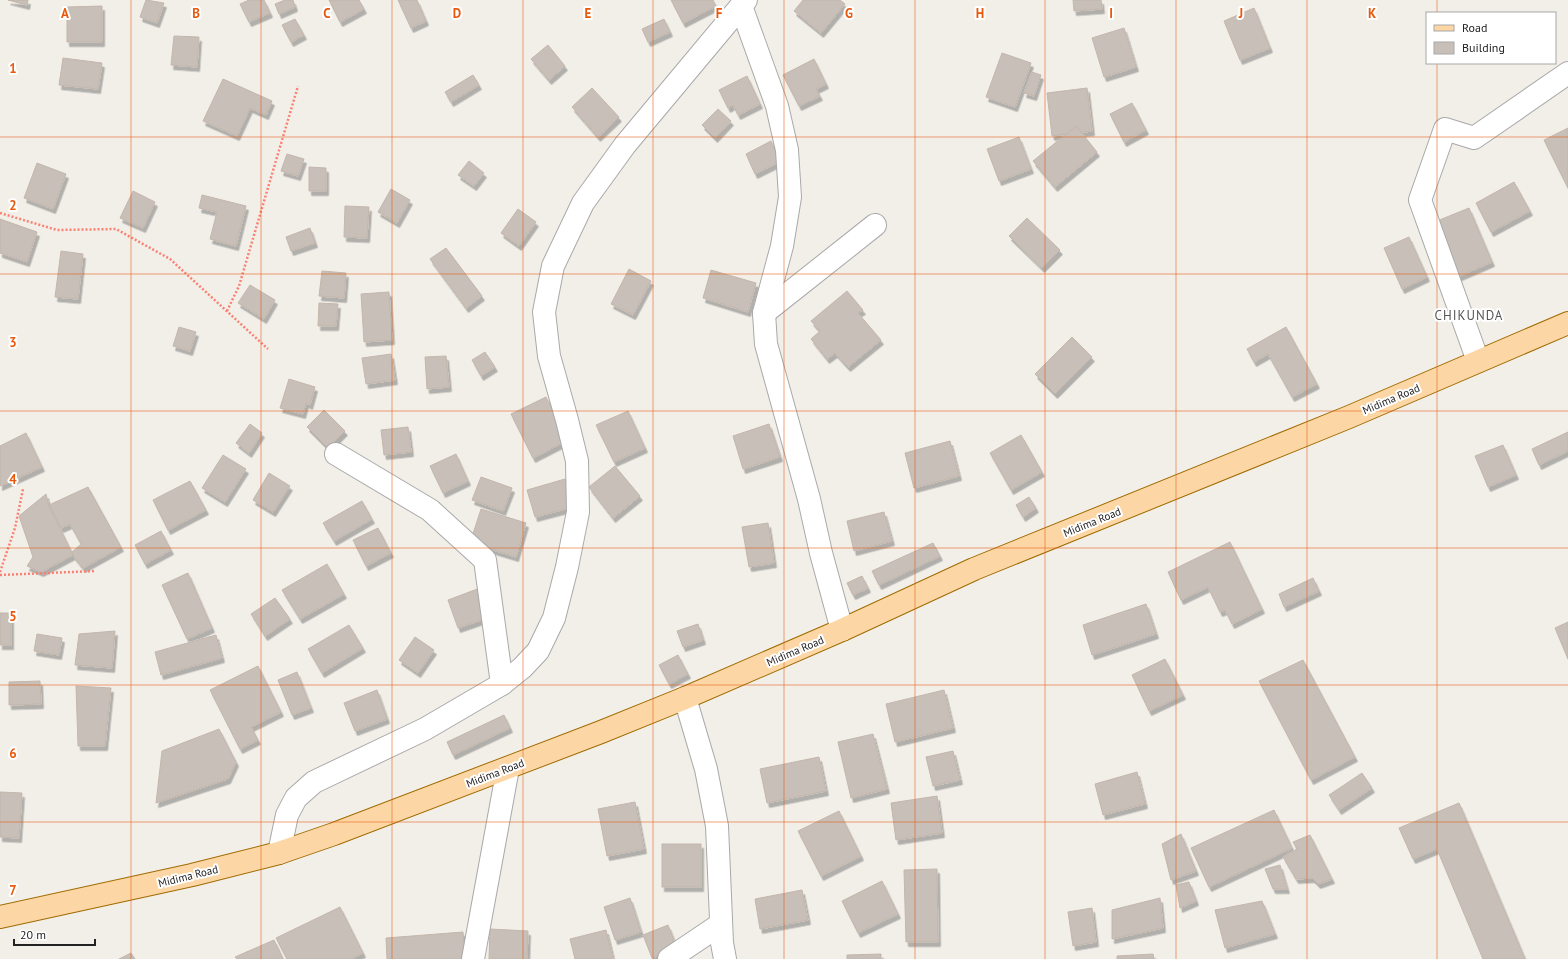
<svg xmlns="http://www.w3.org/2000/svg" width="1568" height="959" font-family="'PT Sans',sans-serif">
	<style>
		.building { fill: #c7bfb8; stroke: #c4b6ab; filter: url(#shadow) }
		.lines { fill: none; stroke-linecap: round; stroke-linejoin: round }
		.minor-casing { stroke: #a9a9a9; stroke-width: 24 }
		.major-casing { stroke: #a06b00; stroke-width: 24 }
		.path { stroke: #fa8072; stroke-width: 2.5; stroke-dasharray: 2 2; stroke-linecap: butt }
		.minor { stroke: #fff; stroke-width: 22 }
		.major { stroke: #fcd6a4; stroke-width: 22 }
		.grid { fill: none; stroke: #e8590c; stroke-width: 1; stroke-opacity: 0.55 }
		.labels { text-anchor: middle; stroke-width: 4; stroke-linejoin: round; paint-order: stroke }
		.street-label { font-size: 11px; fill: #222; stroke: #fff }
		.quarter-label { font-size: 13px; letter-spacing: 1px; fill: #555; stroke: #fff }
		.grid-label { font-size: 13px; text-anchor: middle; font-weight: bold; fill: #e8590c; stroke: #fff; stroke-width: 4; stroke-linejoin: round; paint-order: stroke }
	</style>
	<defs>
		<filter id="shadow"><feDropShadow dx="2.5" dy="4.5" stdDeviation="0" flood-color="#0004"/></filter>
	</defs>
	<rect width="100%" height="100%" fill="#f2efe9"/>
	<g class="building">
		<polygon points="8,0 28,0 27,5"/>
		<polygon points="146,0 164,3 157,23 140,17"/>
		<polygon points="249,0 264,0 270,13 249,22 240,4"/>
		<polygon points="285,0 293,0 295,7 279,14 275,4"/>
		<polygon points="329,0 359,0 364,9 340,22"/>
		<polygon points="398,0 417,0 426,21 411,28"/>
		<polygon points="671,0 713,0 716,6 683,23"/>
		<polygon points="803,0 840,0 845,4 821,33 794,11"/>
		<polygon points="1073,0 1101,0 1102,9 1074,11"/>
		<polygon points="102,6 102,42 67,42 67,7"/>
		<polygon points="1254,8 1270,48 1240,60 1224,21"/>
		<polygon points="295,19 304,35 291,42 282,25"/>
		<polygon points="664,19 670,32 648,42 642,29"/>
		<polygon points="1124,28 1136,67 1104,77 1092,38"/>
		<polygon points="174,36 199,37 197,67 171,65"/>
		<polygon points="548,45 565,66 549,80 531,59"/>
		<polygon points="1002,53 1031,63 1015,107 986,97"/>
		<polygon points="63,58 102,63 98,89 59,85"/>
		<polygon points="814,59 826,84 816,89 820,96 799,106 783,75"/>
		<polygon points="1032,72 1041,75 1034,96 1024,93"/>
		<polygon points="473,75 479,85 451,102 445,92"/>
		<polygon points="747,76 760,104 738,115 733,105 728,108 719,90"/>
		<polygon points="223,79 272,101 266,115 250,108 237,136 203,121"/>
		<polygon points="592,88 619,117 598,137 572,107"/>
		<polygon points="1087,88 1092,131 1052,136 1047,93"/>
		<polygon points="1132,103 1146,130 1124,142 1110,114"/>
		<polygon points="718,109 731,121 715,138 702,125"/>
		<polygon points="1076,126 1097,152 1055,187 1033,161"/>
		<polygon points="1568,128 1568,188 1544,140"/>
		<polygon points="1019,137 1031,169 999,181 987,149"/>
		<polygon points="771,141 781,161 755,174 746,154"/>
		<polygon points="287,154 304,159 298,176 281,171"/>
		<polygon points="469,161 484,173 474,186 458,175"/>
		<polygon points="37,163 66,174 53,209 24,198"/>
		<polygon points="309,167 326,168 326,191 309,191"/>
		<polygon points="1514,182 1530,211 1491,232 1476,203"/>
		<polygon points="391,189 410,200 397,223 378,212"/>
		<polygon points="133,191 155,202 143,228 120,218"/>
		<polygon points="202,195 246,206 236,246 210,239 217,212 199,208"/>
		<polygon points="345,206 369,207 367,238 344,237"/>
		<polygon points="1469,208 1492,262 1455,278 1432,223"/>
		<polygon points="518,209 536,222 519,246 501,233"/>
		<polygon points="1027,218 1060,250 1042,268 1009,236"/>
		<polygon points="0,219 37,232 27,262 0,253"/>
		<polygon points="310,228 315,243 291,251 286,237"/>
		<polygon points="1409,237 1427,277 1402,289 1384,248"/>
		<polygon points="446,248 482,296 466,308 430,259"/>
		<polygon points="61,251 83,254 78,299 55,297"/>
		<polygon points="629,269 651,281 633,315 611,304"/>
		<polygon points="711,270 756,283 748,312 703,298"/>
		<polygon points="322,271 346,273 344,298 319,296"/>
		<polygon points="250,285 275,300 264,319 238,303"/>
		<polygon points="847,291 863,310 858,313 881,340 848,367 835,353 827,359 811,339 820,331 811,321"/>
		<polygon points="389,292 392,340 364,342 361,294"/>
		<polygon points="319,303 338,304 336,326 318,326"/>
		<polygon points="179,327 196,332 190,351 173,346"/>
		<polygon points="1286,327 1317,384 1292,397 1268,354 1254,362 1247,349"/>
		<polygon points="1072,337 1092,357 1055,394 1035,374"/>
		<polygon points="485,352 495,367 481,376 472,360"/>
		<polygon points="391,354 395,380 366,384 362,358"/>
		<polygon points="446,356 449,387 427,389 425,357"/>
		<polygon points="289,379 315,387 310,405 306,403 303,414 280,408"/>
		<polygon points="546,397 568,440 533,458 511,414"/>
		<polygon points="324,410 345,431 328,448 307,427"/>
		<polygon points="628,411 645,448 614,462 596,425"/>
		<polygon points="250,424 262,433 249,453 236,443"/>
		<polygon points="769,424 780,457 743,469 733,436"/>
		<polygon points="408,427 411,452 384,455 381,430"/>
		<polygon points="1568,432 1568,451 1539,465 1532,449"/>
		<polygon points="26,433 42,467 0,486 0,446"/>
		<polygon points="1021,435 1042,472 1011,490 990,453"/>
		<polygon points="950,441 959,476 914,488 905,453"/>
		<polygon points="1503,445 1516,475 1488,487 1475,456"/>
		<polygon points="456,454 468,481 443,493 430,466"/>
		<polygon points="223,455 246,469 225,502 202,488"/>
		<polygon points="615,466 640,496 613,518 589,487"/>
		<polygon points="269,473 290,486 273,512 253,500"/>
		<polygon points="481,477 512,488 503,511 472,500"/>
		<polygon points="565,479 573,507 535,517 527,490"/>
		<polygon points="190,481 206,510 168,530 153,500"/>
		<polygon points="88,487 121,547 83,568 71,553 81,544 70,524 61,528 49,505"/>
		<polygon points="46,494 49,506 73,555 41,572 27,566 33,557 19,516"/>
		<polygon points="1029,497 1036,508 1023,517 1016,505"/>
		<polygon points="362,501 372,519 334,541 323,523"/>
		<polygon points="481,509 526,523 516,557 470,543"/>
		<polygon points="884,512 892,541 854,551 847,521"/>
		<polygon points="768,523 774,563 749,567 742,527"/>
		<polygon points="378,528 391,553 366,566 353,540"/>
		<polygon points="161,531 171,550 145,564 135,545"/>
		<polygon points="1230,542 1262,609 1232,624 1225,610 1220,612 1208,587 1181,600 1168,572"/>
		<polygon points="933,543 940,556 879,585 872,571"/>
		<polygon points="327,564 344,594 300,619 282,590"/>
		<polygon points="188,573 212,628 187,639 162,585"/>
		<polygon points="862,576 868,588 853,595 847,583"/>
		<polygon points="1313,578 1319,591 1284,607 1279,594"/>
		<polygon points="480,588 490,617 458,628 448,600"/>
		<polygon points="275,598 290,619 265,636 251,614"/>
		<polygon points="1146,604 1156,634 1092,655 1083,625"/>
		<rect x="0" y="613" width="11" height="32"/>
		<polygon points="1568,622 1568,659 1555,628"/>
		<polygon points="698,624 703,640 683,647 677,631"/>
		<polygon points="349,625 363,648 322,673 308,649"/>
		<polygon points="115,631 112,668 75,665 79,634"/>
		<polygon points="37,634 62,638 59,655 34,651"/>
		<polygon points="216,635 222,658 161,675 155,652"/>
		<polygon points="415,637 434,650 418,673 399,660"/>
		<polygon points="678,655 688,674 669,684 659,665"/>
		<polygon points="1165,659 1183,695 1149,711 1132,675"/>
		<polygon points="1303,660 1355,757 1311,780 1259,681"/>
		<polygon points="258,666 281,712 251,727 258,740 240,749 210,690"/>
		<polygon points="297,672 311,708 292,715 278,680"/>
		<polygon points="40,681 41,704 9,705 9,682"/>
		<polygon points="76,686 111,688 105,746 78,746"/>
		<polygon points="377,690 387,719 355,731 344,703"/>
		<polygon points="944,690 953,728 895,742 886,704"/>
		<polygon points="504,715 510,728 453,755 447,742"/>
		<polygon points="219,729 236,762 228,779 156,803 162,751"/>
		<polygon points="873,734 887,789 851,798 838,742"/>
		<polygon points="953,751 960,780 933,786 926,757"/>
		<polygon points="819,757 826,791 767,803 760,769"/>
		<polygon points="1137,772 1145,804 1103,815 1095,784"/>
		<polygon points="1362,773 1372,788 1339,810 1329,795"/>
		<polygon points="0,792 22,793 19,838 0,837"/>
		<polygon points="937,796 942,833 896,840 891,803"/>
		<polygon points="635,802 644,849 607,856 598,809"/>
		<polygon points="1459,803 1525,959 1483,959 1437,849 1413,859 1399,828"/>
		<polygon points="1274,810 1292,848 1209,887 1191,848"/>
		<polygon points="839,811 861,856 821,876 798,831"/>
		<polygon points="1181,834 1196,871 1171,880 1162,844"/>
		<polygon points="1310,835 1332,879 1318,884 1312,878 1296,879 1283,857 1297,849 1293,842"/>
		<rect x="662" y="844" width="39" height="43"/>
		<polygon points="1280,865 1287,889 1273,889 1265,869"/>
		<polygon points="937,869 938,942 906,942 904,870"/>
		<polygon points="882,881 898,914 858,933 842,901"/>
		<polygon points="1189,882 1196,901 1180,908 1176,885"/>
		<polygon points="802,890 808,920 760,929 755,899"/>
		<polygon points="630,898 641,932 615,940 604,907"/>
		<polygon points="1160,898 1163,928 1112,939 1112,910"/>
		<polygon points="1262,901 1275,934 1225,948 1215,910"/>
		<polygon points="340,907 363,953 351,959 287,959 276,938"/>
		<polygon points="1092,908 1096,942 1073,946 1068,912"/>
		<polygon points="668,925 677,948 652,958 643,935"/>
		<polygon points="490,929 528,931 527,959 489,959"/>
		<polygon points="606,930 613,959 575,959 570,939"/>
		<polygon points="463,932 465,959 387,959 386,938"/>
		<polygon points="274,940 283,959 237,959 235,957"/>
		<polygon points="131,953 135,959 119,959"/>
		<polygon points="881,954 881,959 847,959 847,955"/>
		<polygon points="1153,954 1154,959 1117,959 1117,956"/>
	</g>
	<g class="lines">
		<g class="minor-casing">
			<g id="minor">
				<polyline points="741,6 777,106 787,150 790,197 782,246 764,313 766,344 809,499 821,553 842,630"/>
				<polyline points="764,313 875,225"/>
				<polyline points="1478,361 1420,200 1445,129 1474,138 1568,73"/>
				<polyline points="336,454 430,510 485,560 502,684"/>
				<polyline points="685,698 706,769 717,826 722,943 725,959"/>
				<polyline points="279,853 287,815 296,798 314,782 425,729 502,684 522,668 538,651 554,618 567,567 578,512 577,461 567,420 549,356 544,312 553,266 583,203 625,145 746,0"/>
				<polyline points="473,959 508,768"/>
				<polyline points="669,959 721,924"/>
			</g>
		</g>
		<g class="major-casing">
			<polyline id="major" points="0,917 192,875 279,853 334,834 601,732 685,698 842,630 974,569 1349,417 1568,323"/>
		</g>
		<g class="path">
			<polyline points="0,213 57,230 116,229 170,259 268,349"/>
			<polyline points="227,311 239,286 298,86"/>
			<polyline points="0,572 15,528 23,489"/>
			<polyline points="0,575 95,571"/>
		</g>
		<use href="#minor" class="minor"/>
		<use href="#major" class="major"/>
	</g>
	<path class="grid" d="M 131,0 L 131,959M 261,0 L 261,959M 392,0 L 392,959M 523,0 L 523,959M 653,0 L 653,959M 784,0 L 784,959M 915,0 L 915,959M 1045,0 L 1045,959M 1176,0 L 1176,959M 1307,0 L 1307,959M 1437,0 L 1437,13M 1437,63 L 1437,959M 0,137 L 1568,137M 0,274 L 1568,274M 0,411 L 1568,411M 0,548 L 1568,548M 0,685 L 1568,685M 0,822 L 1568,822"/>
	<g class="labels">
		<g class="street-label">
			<text transform="translate(1391 399) rotate(-23)" y="4">Midima Road</text>
			<text transform="translate(1092 522) rotate(-22)" y="4">Midima Road</text>
			<text transform="translate(795 651) rotate(-23)" y="4">Midima Road</text>
			<text transform="translate(495 773) rotate(-21)" y="4">Midima Road</text>
			<text transform="translate(188 876) rotate(-14)" y="4">Midima Road</text>
		</g>
		<g class="quarter-label">
			<text x="1469" y="320">CHIKUNDA</text>
		</g>
	</g>
	<g class="grid-label">
		<text x="65" y="18">A</text>
		<text x="196" y="18">B</text>
		<text x="327" y="18">C</text>
		<text x="457" y="18">D</text>
		<text x="588" y="18">E</text>
		<text x="719" y="18">F</text>
		<text x="849" y="18">G</text>
		<text x="980" y="18">H</text>
		<text x="1111" y="18">I</text>
		<text x="1241" y="18">J</text>
		<text x="1372" y="18">K</text>
		<text x="13" y="73">1</text>
		<text x="13" y="210">2</text>
		<text x="13" y="347">3</text>
		<text x="13" y="484">4</text>
		<text x="13" y="621">5</text>
		<text x="13" y="758">6</text>
		<text x="13" y="895">7</text>
	</g>
	<rect x="1426" y="12" width="130" height="52" fill="#ffffff" stroke="#a7a7a7"/>
	<rect x="1434" y="25" width="20" height="6" fill="#fcd6a4" stroke="#a7a7a7"/>
	<text x="1462" y="32" font-size="12" fill="#222222">Road</text>
	<rect x="1434" y="42" width="20" height="12" fill="#c7bfb8" stroke="#a7a7a7"/>
	<text x="1462" y="52" font-size="12" fill="#222222">Building</text>
	<path d="M14 939v6h81v-6" fill="none" stroke="#222222" stroke-width="2"/>
	<text x="20" y="939" font-size="12" fill="#222222" stroke="#ffffff" stroke-width="3" paint-order="stroke">20 m</text>
</svg>
